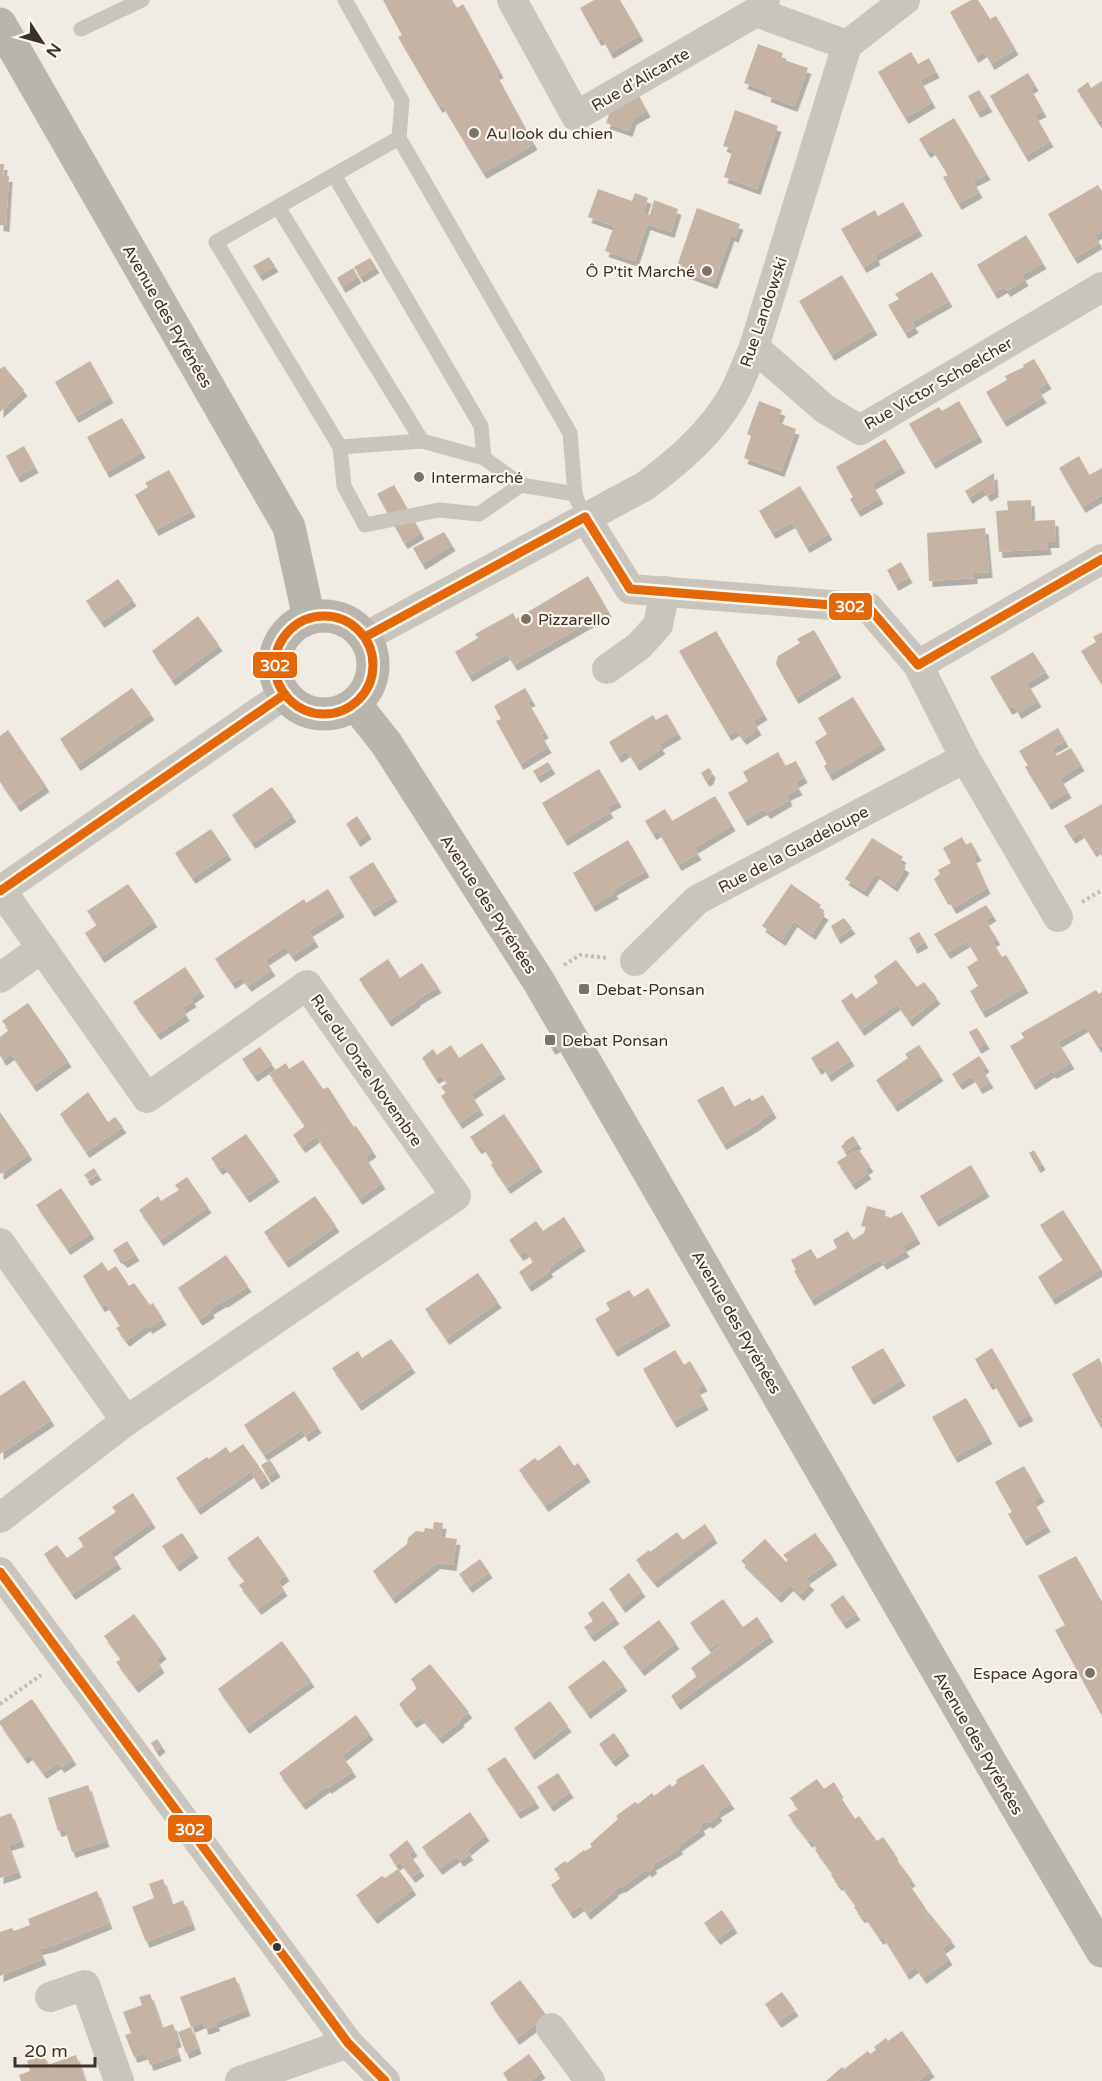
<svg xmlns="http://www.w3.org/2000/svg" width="1102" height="2081" font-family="'Varela Round',sans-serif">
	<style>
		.building { fill: #c6b3a3; filter: url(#shadow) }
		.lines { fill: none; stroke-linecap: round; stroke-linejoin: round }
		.path { stroke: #c3bdb4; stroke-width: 4; stroke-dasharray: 3 3; stroke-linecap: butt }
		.service { stroke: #cac5bc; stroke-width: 15 }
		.minor { stroke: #cac5bc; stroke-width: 30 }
		.secondary { stroke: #bab5ac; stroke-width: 33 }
		.bus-1-casing { stroke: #fcf7ec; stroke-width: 14 }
		.bus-1 { stroke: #e46809; stroke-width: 9 }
		.poi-dot { fill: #7b736a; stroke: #fcf7ec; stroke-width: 2 }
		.bus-dot { fill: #3c3229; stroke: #fcf7ec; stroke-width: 2 }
		.labels { text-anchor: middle; stroke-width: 4.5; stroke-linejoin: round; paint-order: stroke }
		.street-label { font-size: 16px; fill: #3c3229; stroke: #fcf7ec }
		.poi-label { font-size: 16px; fill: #3c3229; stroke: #fcf7ec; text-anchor: start }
		.line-badge { stroke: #fcf7ec; stroke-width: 2 }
		.badge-label { font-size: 16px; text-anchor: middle; font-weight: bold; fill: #fff }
	</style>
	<defs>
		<filter id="shadow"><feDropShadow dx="3.5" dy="6" stdDeviation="0" flood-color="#0004"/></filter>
	</defs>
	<rect width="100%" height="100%" fill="#f0ece3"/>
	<g class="building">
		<polygon points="383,0 452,0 457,8 463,4 500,72 496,74 534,144 483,173 442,105 439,107 398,37 402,35"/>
		<polygon points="594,0 620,0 640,35 610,53 602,38 598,40 580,8"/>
		<polygon points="971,0 978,0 990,19 996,16 1015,49 991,64 984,51 975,57 950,12"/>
		<polygon points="758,44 783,53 781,59 808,68 794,106 767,96 768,92 744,83"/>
		<polygon points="911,52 918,64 929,58 936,72 920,80 932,102 905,118 878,72"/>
		<polygon points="1028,73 1035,85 1030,88 1043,111 1035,115 1050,141 1025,156 990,96"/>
		<polygon points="1102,81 1102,119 1098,122 1077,90 1088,82 1091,88"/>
		<polygon points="635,89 647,111 633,119 629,131 606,123 614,101"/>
		<polygon points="979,90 989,106 977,112 968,96"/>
		<polygon points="735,110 778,126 757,189 724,177 733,149 723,146"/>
		<polygon points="954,118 987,174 973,181 979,192 958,204 943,177 948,175 932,149 927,152 919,139"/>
		<polygon points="0,164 4,164 3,176 9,176 6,226 0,225"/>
		<polygon points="1098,185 1102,192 1102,231 1095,235 1099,243 1074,258 1048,214"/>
		<polygon points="598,189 632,201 635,193 648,198 643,213 650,215 654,200 678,209 671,232 647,224 635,261 605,251 614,226 588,217"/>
		<polygon points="903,202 919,230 875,255 877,259 863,267 841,229 875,210 878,216"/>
		<polygon points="697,208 740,224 735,237 731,235 714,283 676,269"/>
		<polygon points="1026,235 1043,263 1022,275 1025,280 1007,291 1004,287 994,293 977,265"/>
		<polygon points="269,257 275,266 259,275 253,266"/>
		<polygon points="370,258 376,267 360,277 354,267"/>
		<polygon points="353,268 358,277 342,287 337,278"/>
		<polygon points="932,272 949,301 912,322 915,327 905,333 888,305 899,299 895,294"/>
		<polygon points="842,275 874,329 831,355 799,301"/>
		<polygon points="1034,359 1048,383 1038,389 1043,397 1003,421 986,392 1007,380 1005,376 1024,367 1023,365"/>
		<polygon points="90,361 110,397 75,417 55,382"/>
		<polygon points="4,366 24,390 0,412 0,369"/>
		<polygon points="759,401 782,410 777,422 796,429 781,471 744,458 751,436 747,434"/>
		<polygon points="959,401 979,436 932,463 909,424 939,407 942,411"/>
		<polygon points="122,418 142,452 106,472 87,437"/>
		<polygon points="885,439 902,467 872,484 880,498 857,511 850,499 853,497 836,467"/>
		<polygon points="24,446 35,467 17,477 6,456"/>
		<polygon points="1079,456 1089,475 1102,468 1102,495 1082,507 1059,468"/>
		<polygon points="169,470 192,511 155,530 135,495 148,487 145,483"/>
		<polygon points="994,473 995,491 987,496 983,489 969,498 965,491"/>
		<polygon points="394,485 421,533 404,543 377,494"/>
		<polygon points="800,486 829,534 806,547 792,522 772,533 759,511"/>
		<polygon points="1031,500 1032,521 1055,520 1056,542 1047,542 1048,549 999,552 996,511 1008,510 1007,501"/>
		<polygon points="985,528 989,572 974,573 974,578 929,581 927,533"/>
		<polygon points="444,532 452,545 422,564 413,548"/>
		<polygon points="901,562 909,577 895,585 887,570"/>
		<polygon points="588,576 608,611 514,665 507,654 469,676 455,652 478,638 475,634 513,613 516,619"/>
		<polygon points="118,579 133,600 101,622 86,601"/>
		<polygon points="198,616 219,645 172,680 152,651"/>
		<polygon points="814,630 838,672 795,698 776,664 778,656 800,643 797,639"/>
		<polygon points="716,631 764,714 753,721 758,729 743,739 736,730 728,735 679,651"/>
		<polygon points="1102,632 1102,685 1081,651 1096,642 1093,637"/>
		<polygon points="1033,652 1046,672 1027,683 1038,701 1018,713 1014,706 1009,709 990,677"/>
		<polygon points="132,688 151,714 77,765 60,739"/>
		<polygon points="525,688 532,700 528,702 545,732 541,735 548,747 520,764 496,721 501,719 494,706"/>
		<polygon points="853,697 882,744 829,775 824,766 827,764 815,742 827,734 818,718"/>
		<polygon points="667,714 678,733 659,744 662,748 636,765 627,751 618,757 609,742 653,715 656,720"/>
		<polygon points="1058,728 1065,741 1052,748 1056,756 1071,748 1081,765 1060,778 1068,792 1048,804 1025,767 1028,765 1019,751"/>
		<polygon points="8,730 46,786 17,806 0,782 0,736"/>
		<polygon points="778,752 785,766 796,761 804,777 795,782 799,789 787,795 789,800 767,813 764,809 744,820 728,793 748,781 743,772"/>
		<polygon points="548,762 552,768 537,777 533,771"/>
		<polygon points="709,768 712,772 710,778 706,781 701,773"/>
		<polygon points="599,769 618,801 607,807 610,812 564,840 542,803"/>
		<polygon points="272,787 293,816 252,843 232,815"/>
		<polygon points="715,796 732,825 694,848 698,854 678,865 658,831 653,834 645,821 665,809 672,821"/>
		<polygon points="1102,804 1102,857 1097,848 1093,851 1081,832 1072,838 1064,826"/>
		<polygon points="357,816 368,833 357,841 346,824"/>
		<polygon points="211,829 228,854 192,878 175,853"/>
		<polygon points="962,837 966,845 971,842 978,855 973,857 987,888 953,908 947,898 945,899 934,879 940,874 938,870 951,863 943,848"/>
		<polygon points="872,838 903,857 899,862 906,867 894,886 876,873 864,891 845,879"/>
		<polygon points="628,840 646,871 613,890 615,893 592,906 573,873"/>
		<polygon points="373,862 394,896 371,911 349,877"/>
		<polygon points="128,884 154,921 101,957 85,933 97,925 87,911"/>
		<polygon points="791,884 821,905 818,909 825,914 812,934 794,921 782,940 762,926"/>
		<polygon points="328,889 341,911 309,931 315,941 292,956 285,947 265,960 272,970 248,986 241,977 232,983 215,959 304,899 306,903"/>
		<polygon points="986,905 993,915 985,920 997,939 992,941 1002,957 1006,955 1025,987 982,1012 970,991 978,986 967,967 978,960 967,941 947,953 934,934"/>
		<polygon points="844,918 852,928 837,938 831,926"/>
		<polygon points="919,932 925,942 914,948 909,938"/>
		<polygon points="388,959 400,978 422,963 438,987 416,1000 417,1001 388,1021 359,979"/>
		<polygon points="896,960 917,987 924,982 937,998 909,1021 897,1004 861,1030 841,1001 852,993 856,999 878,983 874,976"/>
		<polygon points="185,967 201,991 191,998 193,1001 182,1008 186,1015 157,1034 133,1002"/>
		<polygon points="1096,990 1099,994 1102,992 1102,1045 1098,1047 1085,1026 1058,1042 1071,1063 1053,1073 1052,1071 1032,1084 1010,1046 1024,1038 1021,1033"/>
		<polygon points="28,1003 68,1061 33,1086 11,1054 3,1060 0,1056 0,1037 9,1030 2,1021"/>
		<polygon points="977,1028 986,1043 978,1048 969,1032"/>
		<polygon points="549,1034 557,1046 552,1049 545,1037"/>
		<polygon points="838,1041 851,1060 828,1076 822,1066 818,1069 811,1058"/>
		<polygon points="482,1043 502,1073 471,1094 480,1109 459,1123 441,1096 446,1093 441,1087 447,1083 441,1075 435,1078 422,1058 433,1049 437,1055 451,1045 459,1058"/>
		<polygon points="919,1045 940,1075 894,1106 876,1080 908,1058 905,1054"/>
		<polygon points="260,1047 272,1064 254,1076 242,1059"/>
		<polygon points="979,1056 986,1066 982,1069 990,1082 979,1088 972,1076 959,1084 952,1074"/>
		<polygon points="303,1060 323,1089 328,1087 346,1115 302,1147 293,1135 305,1126 269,1074 286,1063 289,1069"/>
		<polygon points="723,1086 734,1107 750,1098 752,1101 763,1095 773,1112 754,1126 723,1144 697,1100"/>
		<polygon points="88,1092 108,1122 115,1117 123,1127 86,1152 60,1114"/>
		<polygon points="0,1112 29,1154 1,1174 0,1172"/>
		<polygon points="504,1114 539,1166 507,1188 491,1165 493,1163 482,1146 478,1148 470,1137"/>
		<polygon points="347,1117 354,1127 356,1126 373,1151 365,1157 382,1183 359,1199 317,1138"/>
		<polygon points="246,1134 276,1176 246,1197 224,1166 219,1169 211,1158"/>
		<polygon points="853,1136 858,1143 845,1152 841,1146 845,1143 844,1142"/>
		<polygon points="859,1150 870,1166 865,1169 868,1173 852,1184 837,1162 854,1151 855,1153"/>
		<polygon points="1034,1150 1042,1164 1037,1167 1029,1153"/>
		<polygon points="971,1165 986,1191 935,1221 920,1196"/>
		<polygon points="94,1168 98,1174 88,1180 84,1175"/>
		<polygon points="187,1177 208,1207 160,1240 139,1210 158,1196 161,1201 179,1190 175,1185"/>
		<polygon points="61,1188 91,1233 67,1249 36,1205"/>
		<polygon points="315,1196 336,1226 285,1262 264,1232"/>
		<polygon points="867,1206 886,1211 885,1216 890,1218 902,1212 917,1238 903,1246 906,1251 883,1264 880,1259 811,1300 794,1271 796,1270 791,1260 811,1249 817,1259 837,1248 833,1240 848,1231 853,1240 864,1233 866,1227 861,1226"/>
		<polygon points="1063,1210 1101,1269 1052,1299 1038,1277 1063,1260 1040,1225"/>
		<polygon points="564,1217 582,1245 548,1268 550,1271 528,1286 519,1272 533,1262 526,1251 520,1255 509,1240 536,1221 543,1231"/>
		<polygon points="127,1241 136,1255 124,1262 119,1257 118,1258 113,1250"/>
		<polygon points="226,1255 248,1286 224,1302 223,1301 210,1309 211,1312 199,1320 178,1288"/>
		<polygon points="102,1262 108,1271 116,1266 129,1286 134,1283 150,1305 153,1303 163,1319 149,1328 147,1325 126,1341 116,1328 120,1326 106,1304 101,1306 83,1276"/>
		<polygon points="478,1273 498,1302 446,1339 425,1309"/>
		<polygon points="648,1288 667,1320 614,1351 595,1319 610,1310 606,1303 629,1290 634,1297"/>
		<polygon points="391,1339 412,1367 358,1405 332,1368 358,1351 362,1358"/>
		<polygon points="883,1348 902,1380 870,1399 851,1367"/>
		<polygon points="992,1348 1030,1415 1016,1422 993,1382 989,1384 975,1359"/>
		<polygon points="675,1350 684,1365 690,1361 704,1385 697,1389 705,1404 673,1422 643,1369"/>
		<polygon points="1099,1358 1102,1365 1102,1422 1099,1424 1072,1374"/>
		<polygon points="24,1380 51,1420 0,1454 0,1396"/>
		<polygon points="294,1391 318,1427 305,1436 302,1430 264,1455 244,1425"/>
		<polygon points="966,1398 989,1438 954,1457 932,1417"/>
		<polygon points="243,1444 259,1466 197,1509 176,1478 207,1457 209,1459 226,1447 230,1453"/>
		<polygon points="560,1445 574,1466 578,1463 587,1476 545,1506 519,1470 535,1458 538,1461"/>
		<polygon points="270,1460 277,1471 268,1477 261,1465"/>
		<polygon points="1024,1466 1041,1496 1033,1501 1047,1526 1023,1540 1008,1514 1012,1512 995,1482"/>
		<polygon points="260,1468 267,1478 258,1484 252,1474"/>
		<polygon points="133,1493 152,1522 110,1552 118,1563 72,1594 44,1554 57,1545 67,1558 84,1546 78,1538 116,1512 112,1507"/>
		<polygon points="434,1522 443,1523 441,1537 457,1539 453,1565 437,1563 392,1598 373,1571 407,1544 408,1538 416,1531 424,1532 425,1528 433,1529"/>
		<polygon points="705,1524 714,1537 654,1582 636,1560 649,1550 650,1552 677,1532 683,1540"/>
		<polygon points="182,1533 195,1552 176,1566 162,1546"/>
		<polygon points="815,1533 834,1559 805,1579 811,1584 800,1595 790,1585 778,1597 741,1561 765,1539 786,1562 788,1560 783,1555"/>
		<polygon points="258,1536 286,1575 278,1581 284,1590 258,1609 239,1585 245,1581 227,1558"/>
		<polygon points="1076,1556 1102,1602 1102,1716 1055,1630 1065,1625 1038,1576"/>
		<polygon points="480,1559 489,1572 469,1587 459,1574"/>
		<polygon points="629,1573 642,1591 622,1607 609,1589"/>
		<polygon points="843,1595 857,1614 843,1623 830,1605"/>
		<polygon points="723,1599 743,1627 757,1617 770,1636 677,1704 671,1696 697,1676 691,1668 721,1645 719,1642 709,1649 690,1623"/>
		<polygon points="603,1601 616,1618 591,1636 584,1627 593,1621 588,1613"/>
		<polygon points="134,1614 163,1653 156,1659 161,1667 135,1687 116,1662 121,1659 104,1636"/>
		<polygon points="659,1620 676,1643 641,1670 623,1647"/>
		<polygon points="282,1641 311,1681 246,1728 218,1689"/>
		<polygon points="604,1660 624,1685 587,1713 568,1687"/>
		<polygon points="430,1664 469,1712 460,1719 461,1721 439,1738 421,1717 413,1722 399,1704 417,1688 411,1679"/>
		<polygon points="32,1699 73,1759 61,1767 58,1763 43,1773 29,1754 24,1758 0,1724 0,1721"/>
		<polygon points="550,1701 568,1726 531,1754 514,1728"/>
		<polygon points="356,1715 370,1734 342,1756 353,1771 328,1788 327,1786 302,1804 279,1773"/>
		<polygon points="614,1733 626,1750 612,1761 599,1744"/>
		<polygon points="157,1739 162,1746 156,1751 151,1743"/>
		<polygon points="505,1757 536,1802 517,1813 487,1769"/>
		<polygon points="703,1764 731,1803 717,1812 719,1815 709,1823 707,1821 700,1825 702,1829 678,1846 680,1848 652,1865 654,1867 648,1872 647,1869 622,1887 621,1886 614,1890 615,1891 587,1914 581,1905 570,1913 551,1885 561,1878 554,1869 565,1861 567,1863 584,1850 585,1851 592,1847 590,1844 618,1819 616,1816 635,1802 638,1804 652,1793 654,1796 670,1784 672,1787 677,1783 676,1780"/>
		<polygon points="558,1773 570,1792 550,1806 537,1787"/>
		<polygon points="817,1779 824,1789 834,1782 840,1792 838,1793 855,1819 859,1816 877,1841 883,1837 895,1854 893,1855 912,1880 908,1883 925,1907 923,1909 927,1915 929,1913 952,1941 942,1948 949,1959 923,1978 915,1967 906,1974 883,1937 880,1939 864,1916 861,1917 854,1907 856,1906 840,1884 838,1885 831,1875 833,1874 815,1850 817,1849 811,1840 809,1842 788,1815 798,1809 790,1798"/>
		<polygon points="88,1785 106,1841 72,1852 65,1829 58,1831 48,1798"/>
		<polygon points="470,1812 486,1835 467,1850 470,1854 460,1861 457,1856 439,1869 422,1847"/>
		<polygon points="11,1813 21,1841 8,1845 18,1872 0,1878 0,1817"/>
		<polygon points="407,1840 414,1850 409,1854 421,1870 412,1877 400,1862 396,1865 389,1855"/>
		<polygon points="398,1869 413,1889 374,1918 356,1895 382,1876 385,1878"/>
		<polygon points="163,1879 172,1905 183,1900 192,1924 146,1942 132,1907 154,1898 149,1884"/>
		<polygon points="97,1891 109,1923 52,1946 39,1949 43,1959 0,1976 0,1932 12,1928 14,1931 30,1925 28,1919"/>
		<polygon points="722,1910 734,1927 717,1939 704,1923"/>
		<polygon points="235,1977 247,2010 215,2022 217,2025 205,2029 203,2022 191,2027 198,2048 186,2053 178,2032 191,2027 180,1997"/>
		<polygon points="520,1980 547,2016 516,2039 490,2003"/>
		<polygon points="782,1992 795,2010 778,2022 765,2004"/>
		<polygon points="150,1994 162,2028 173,2024 178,2041 174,2043 178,2055 150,2065 146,2053 134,2057 125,2035 131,2033 123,2012 142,2005 139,1997"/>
		<polygon points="902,2031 931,2071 918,2081 826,2081 842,2067 844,2069 868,2051 870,2054 876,2050 874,2047 886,2038 888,2041"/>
		<polygon points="43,2054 48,2065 76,2055 85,2081 21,2081 19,2075 30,2071 27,2061"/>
		<polygon points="529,2054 542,2072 530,2081 508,2081 503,2073"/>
	</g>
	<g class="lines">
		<g class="path">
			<polyline points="1082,902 1102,890"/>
			<polyline points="564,965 580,955 608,958"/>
			<polyline points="0,1704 41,1675"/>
		</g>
		<g class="service">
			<polyline points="345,0 402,101 399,138 570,433 575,494 578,502"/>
			<polyline points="81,29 142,0"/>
			<polyline points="399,138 216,242 340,447 422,441 484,458 521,485 575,494"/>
			<polyline points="334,175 481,426 484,458"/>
			<polyline points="278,207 422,441"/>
			<polyline points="340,447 344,486 365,525 439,510 479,514 521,485"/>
		</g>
		<g class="minor">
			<polyline points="512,0 576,116 756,12 765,0"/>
			<polyline points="756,12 847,45"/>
			<polyline points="754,347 825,409 860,430 1102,287"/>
			<polyline points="585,517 630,589 869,608 918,665 1102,559"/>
			<path d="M 365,637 L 645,486 C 680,460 712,432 733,395 C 741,380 747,363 754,347 L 847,45 L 905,0"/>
			<polyline points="918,665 965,758 1058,917"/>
			<polyline points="607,669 639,646 658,625 665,591"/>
			<polyline points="0,891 285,694"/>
			<polyline points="635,961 697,900 965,758"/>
			<polyline points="0,978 42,948"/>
			<polyline points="0,1243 126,1421"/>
			<polyline points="0,1518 126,1421 456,1196 307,985 147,1098 1,890"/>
			<polyline points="0,1572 348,2043 385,2081"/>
			<polyline points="50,1997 85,1985 119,2081"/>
			<polyline points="551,2028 590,2081"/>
			<polyline points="240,2081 348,2043"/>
		</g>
		<g class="secondary">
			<polyline points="0,24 289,527 309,618"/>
			<circle cx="324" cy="665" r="49"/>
			<polyline points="355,704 386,743 539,982 992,1765 1102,1951"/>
		</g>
		<g class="bus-1-casing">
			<g id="bus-1">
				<polyline points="585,517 630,589 869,608 918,665 1102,559"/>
				<circle cx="324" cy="665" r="49"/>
				<polyline points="365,637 585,517"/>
				<polyline points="0,891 285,694"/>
				<polyline points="0,1572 348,2043 385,2081"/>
			</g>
		</g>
		<use href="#bus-1" class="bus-1"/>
	</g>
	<g class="poi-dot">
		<circle cx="474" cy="133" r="6"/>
		<circle cx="707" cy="271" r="6"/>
		<circle cx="419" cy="477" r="6"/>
		<circle cx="526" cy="619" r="6"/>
		<rect x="578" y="983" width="12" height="12" rx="3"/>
		<rect x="544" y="1034" width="12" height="12" rx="3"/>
		<circle cx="1090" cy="1673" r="6"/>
	</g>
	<circle class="bus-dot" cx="277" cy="1947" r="5"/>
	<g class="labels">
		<g class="street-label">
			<text transform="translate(640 79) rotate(-30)" y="6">Rue d'Alicante</text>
			<text transform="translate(763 312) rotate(-71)" y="6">Rue Landowski</text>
			<text transform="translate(168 316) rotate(60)" y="6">Avenue des Pyrénées</text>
			<text transform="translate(938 383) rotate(-30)" y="6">Rue Victor Schoelcher</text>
			<text transform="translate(793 849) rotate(-28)" y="6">Rue de la Guadeloupe</text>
			<text transform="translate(489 904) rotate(57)" y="6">Avenue des Pyrénées</text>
			<text transform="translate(367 1070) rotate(55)" y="6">Rue du Onze Novembre</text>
			<text transform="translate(737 1322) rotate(60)" y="6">Avenue des Pyrénées</text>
			<text transform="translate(979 1743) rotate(60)" y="6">Avenue des Pyrénées</text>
		</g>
		<g class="poi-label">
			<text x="486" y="139">Au look du chien</text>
			<text x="695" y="277" text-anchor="end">Ô P'tit Marché</text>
			<text x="431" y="483">Intermarché</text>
			<text x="538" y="625">Pizzarello</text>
			<text x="596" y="995">Debat-Ponsan</text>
			<text x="562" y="1046">Debat Ponsan</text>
			<text x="1078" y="1679" text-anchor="end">Espace Agora</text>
		</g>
	</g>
	<g class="line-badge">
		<rect x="828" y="592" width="45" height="29" rx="6" fill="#e46809"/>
		<rect x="252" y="651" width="46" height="28" rx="6" fill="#e46809"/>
		<rect x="167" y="1814" width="46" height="29" rx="6" fill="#e46809"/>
	</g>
	<g class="badge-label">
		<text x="850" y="612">302</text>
		<text x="275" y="671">302</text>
		<text x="190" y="1835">302</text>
	</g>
	<g transform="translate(42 42) rotate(126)" stroke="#fcf7ec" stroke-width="4.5" paint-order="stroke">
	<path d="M0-4.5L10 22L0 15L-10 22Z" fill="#3c3229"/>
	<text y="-9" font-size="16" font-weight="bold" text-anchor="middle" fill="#3c3229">N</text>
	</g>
	<path d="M15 2057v9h80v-9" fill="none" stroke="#3c3229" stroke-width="3"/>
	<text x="24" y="2057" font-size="18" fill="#3c3229" stroke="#fcf7ec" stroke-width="4.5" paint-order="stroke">20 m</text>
</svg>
